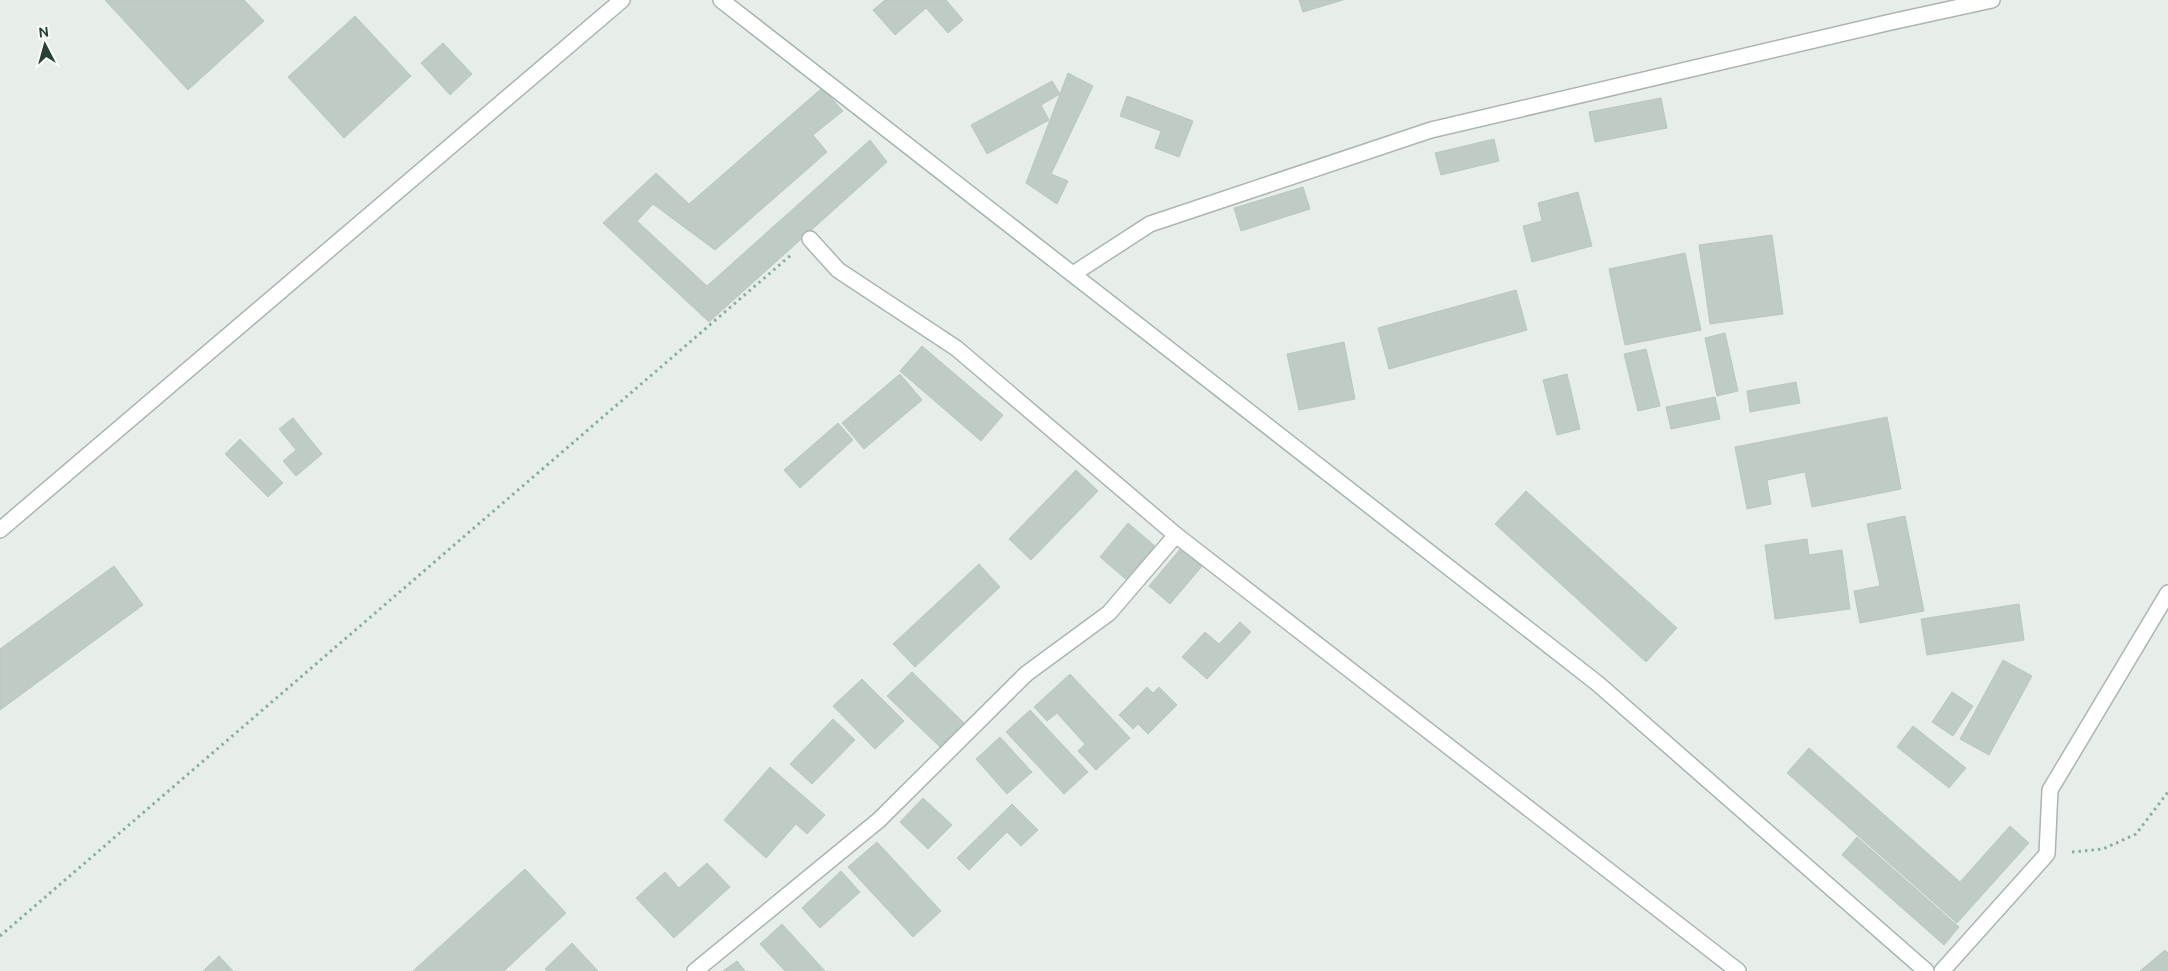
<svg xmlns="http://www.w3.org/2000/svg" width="2168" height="971" font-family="Ubuntu,sans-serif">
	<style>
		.building { fill: #bfcbc5; stroke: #bac7bf }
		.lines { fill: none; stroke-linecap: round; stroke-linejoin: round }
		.street-casing { stroke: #aab6af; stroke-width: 18 }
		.secondary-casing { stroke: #a3b6ac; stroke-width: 18 }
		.path { stroke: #8aae9d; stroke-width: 3; stroke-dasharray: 2.5 4; stroke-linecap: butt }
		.street { stroke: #fff; stroke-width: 15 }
		.secondary { stroke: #fff; stroke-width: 15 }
	</style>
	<rect width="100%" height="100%" fill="#e7eee9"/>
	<g class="building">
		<polygon points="105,0 244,0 264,21 188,90"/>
		<polygon points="885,0 946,0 963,20 948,33 926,8 895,35 873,10"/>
		<polygon points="1299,0 1343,0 1303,12"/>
		<polygon points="355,16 411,76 344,138 288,77"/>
		<polygon points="443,43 472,74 450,95 421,63"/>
		<polygon points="1068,73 1093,86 1051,174 1068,181 1057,204 1026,183"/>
		<polygon points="1052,81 1060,94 1041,105 1049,120 987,154 971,125"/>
		<polygon points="822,88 843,111 813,135 827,152 715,250 653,204 637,221 707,286 870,140 887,162 709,322 603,223 656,173 689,204"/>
		<polygon points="1127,96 1193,121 1179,157 1155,148 1161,131 1120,116"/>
		<polygon points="1661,98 1667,128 1595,142 1589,112"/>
		<polygon points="1494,139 1499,161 1441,175 1435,153"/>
		<polygon points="1303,187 1310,209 1241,231 1234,208"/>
		<polygon points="1578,192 1592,246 1532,262 1523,226 1542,221 1538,203"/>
		<polygon points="1772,235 1783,314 1710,324 1699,245"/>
		<polygon points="1685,253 1701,330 1625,345 1609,269"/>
		<polygon points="1516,290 1527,330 1389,369 1378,328"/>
		<polygon points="1725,333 1738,391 1717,396 1705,338"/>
		<polygon points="1344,342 1355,399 1299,410 1287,354"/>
		<polygon points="922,346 1003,415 981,441 900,371"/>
		<polygon points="1646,349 1660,406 1638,411 1624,354"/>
		<polygon points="900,374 922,400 864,449 842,423"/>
		<polygon points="1567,374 1580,429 1557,435 1543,380"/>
		<polygon points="1796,382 1800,403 1750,412 1747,391"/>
		<polygon points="1715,397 1720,419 1671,429 1666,407"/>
		<polygon points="1887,417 1901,489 1812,507 1805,472 1767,480 1771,504 1747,509 1735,447"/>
		<polygon points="293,418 322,454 296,476 283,461 296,450 279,429"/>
		<polygon points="838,423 853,440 800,488 784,470"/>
		<polygon points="240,439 283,483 268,497 225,454"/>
		<polygon points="1076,470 1098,491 1031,560 1009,539"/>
		<polygon points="1526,491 1677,628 1646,662 1495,524"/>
		<polygon points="1905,516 1924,611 1860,623 1854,591 1880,586 1867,524"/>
		<polygon points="1128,523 1156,547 1128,581 1100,557"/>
		<polygon points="1807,539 1809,555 1842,550 1850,609 1775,619 1765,545"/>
		<polygon points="1182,547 1203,565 1170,604 1149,586"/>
		<polygon points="979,564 1000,587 915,667 893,644"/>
		<polygon points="114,566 143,605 0,710 0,649"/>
		<polygon points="2019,604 2024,640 1927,655 1921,619"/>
		<polygon points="1240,622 1251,632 1207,679 1182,657 1205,632 1219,644"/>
		<polygon points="2003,660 2032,676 1989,755 1960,739"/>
		<polygon points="912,672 964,723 940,747 887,696"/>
		<polygon points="1070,674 1130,738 1096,770 1078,751 1085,744 1057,713 1047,721 1034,707"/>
		<polygon points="862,679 904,721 875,749 833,706"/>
		<polygon points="1147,687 1153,693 1159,687 1177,705 1148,734 1138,724 1133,729 1119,715"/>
		<polygon points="1952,692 1973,706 1953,736 1932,722"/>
		<polygon points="1030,710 1088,772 1064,794 1006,732"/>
		<polygon points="833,719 855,740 812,784 790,764"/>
		<polygon points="1913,726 1966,768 1949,788 1897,747"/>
		<polygon points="1000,737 1032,772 1007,794 976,759"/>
		<polygon points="1809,748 1960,882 2010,826 2029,843 1957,923 1787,773"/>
		<polygon points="770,767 825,815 807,834 796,824 766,858 724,820"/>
		<polygon points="923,798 952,825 928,849 900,822"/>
		<polygon points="1012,804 1038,830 1021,846 1007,832 969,870 957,858"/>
		<polygon points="1857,837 1959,927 1944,945 1842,855"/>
		<polygon points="877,842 941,911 913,937 848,867"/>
		<polygon points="707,863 730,887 674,938 636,898 665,872 679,888"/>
		<polygon points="525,869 566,913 504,971 413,971"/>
		<polygon points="841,871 860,892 820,928 802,908"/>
		<polygon points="782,924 825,971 785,971 760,944"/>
		<polygon points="572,943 598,971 547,971 545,969"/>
		<polygon points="2165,950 2168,953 2168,971 2140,971"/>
		<polygon points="219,956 233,971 203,971"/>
		<polygon points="737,961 745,971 723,971"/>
	</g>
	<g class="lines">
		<g class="street-casing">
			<g id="street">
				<polyline points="810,239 838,270 956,348 1176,535 1738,971"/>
				<polyline points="1073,274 1150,224 1431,130 1891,22 1992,0"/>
				<polyline points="0,530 622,0"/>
				<polyline points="695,971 879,820 1026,674 1109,613 1176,535"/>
				<polyline points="1942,971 2047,854 2050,790 2168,593"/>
			</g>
		</g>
		<g class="secondary-casing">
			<polyline id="secondary" points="721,0 1597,683 1926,971"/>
		</g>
		<g class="path">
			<polyline points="2072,852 2103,849 2136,834 2168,792"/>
			<polyline points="0,936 791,255"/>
		</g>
		<use href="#street" class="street"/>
		<use href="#secondary" class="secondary"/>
	</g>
	<g transform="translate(45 45) rotate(354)" stroke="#f7faf8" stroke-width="4" paint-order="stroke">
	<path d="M0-4L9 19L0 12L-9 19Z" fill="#273f34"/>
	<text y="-8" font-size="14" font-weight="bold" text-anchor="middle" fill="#273f34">N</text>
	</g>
</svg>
